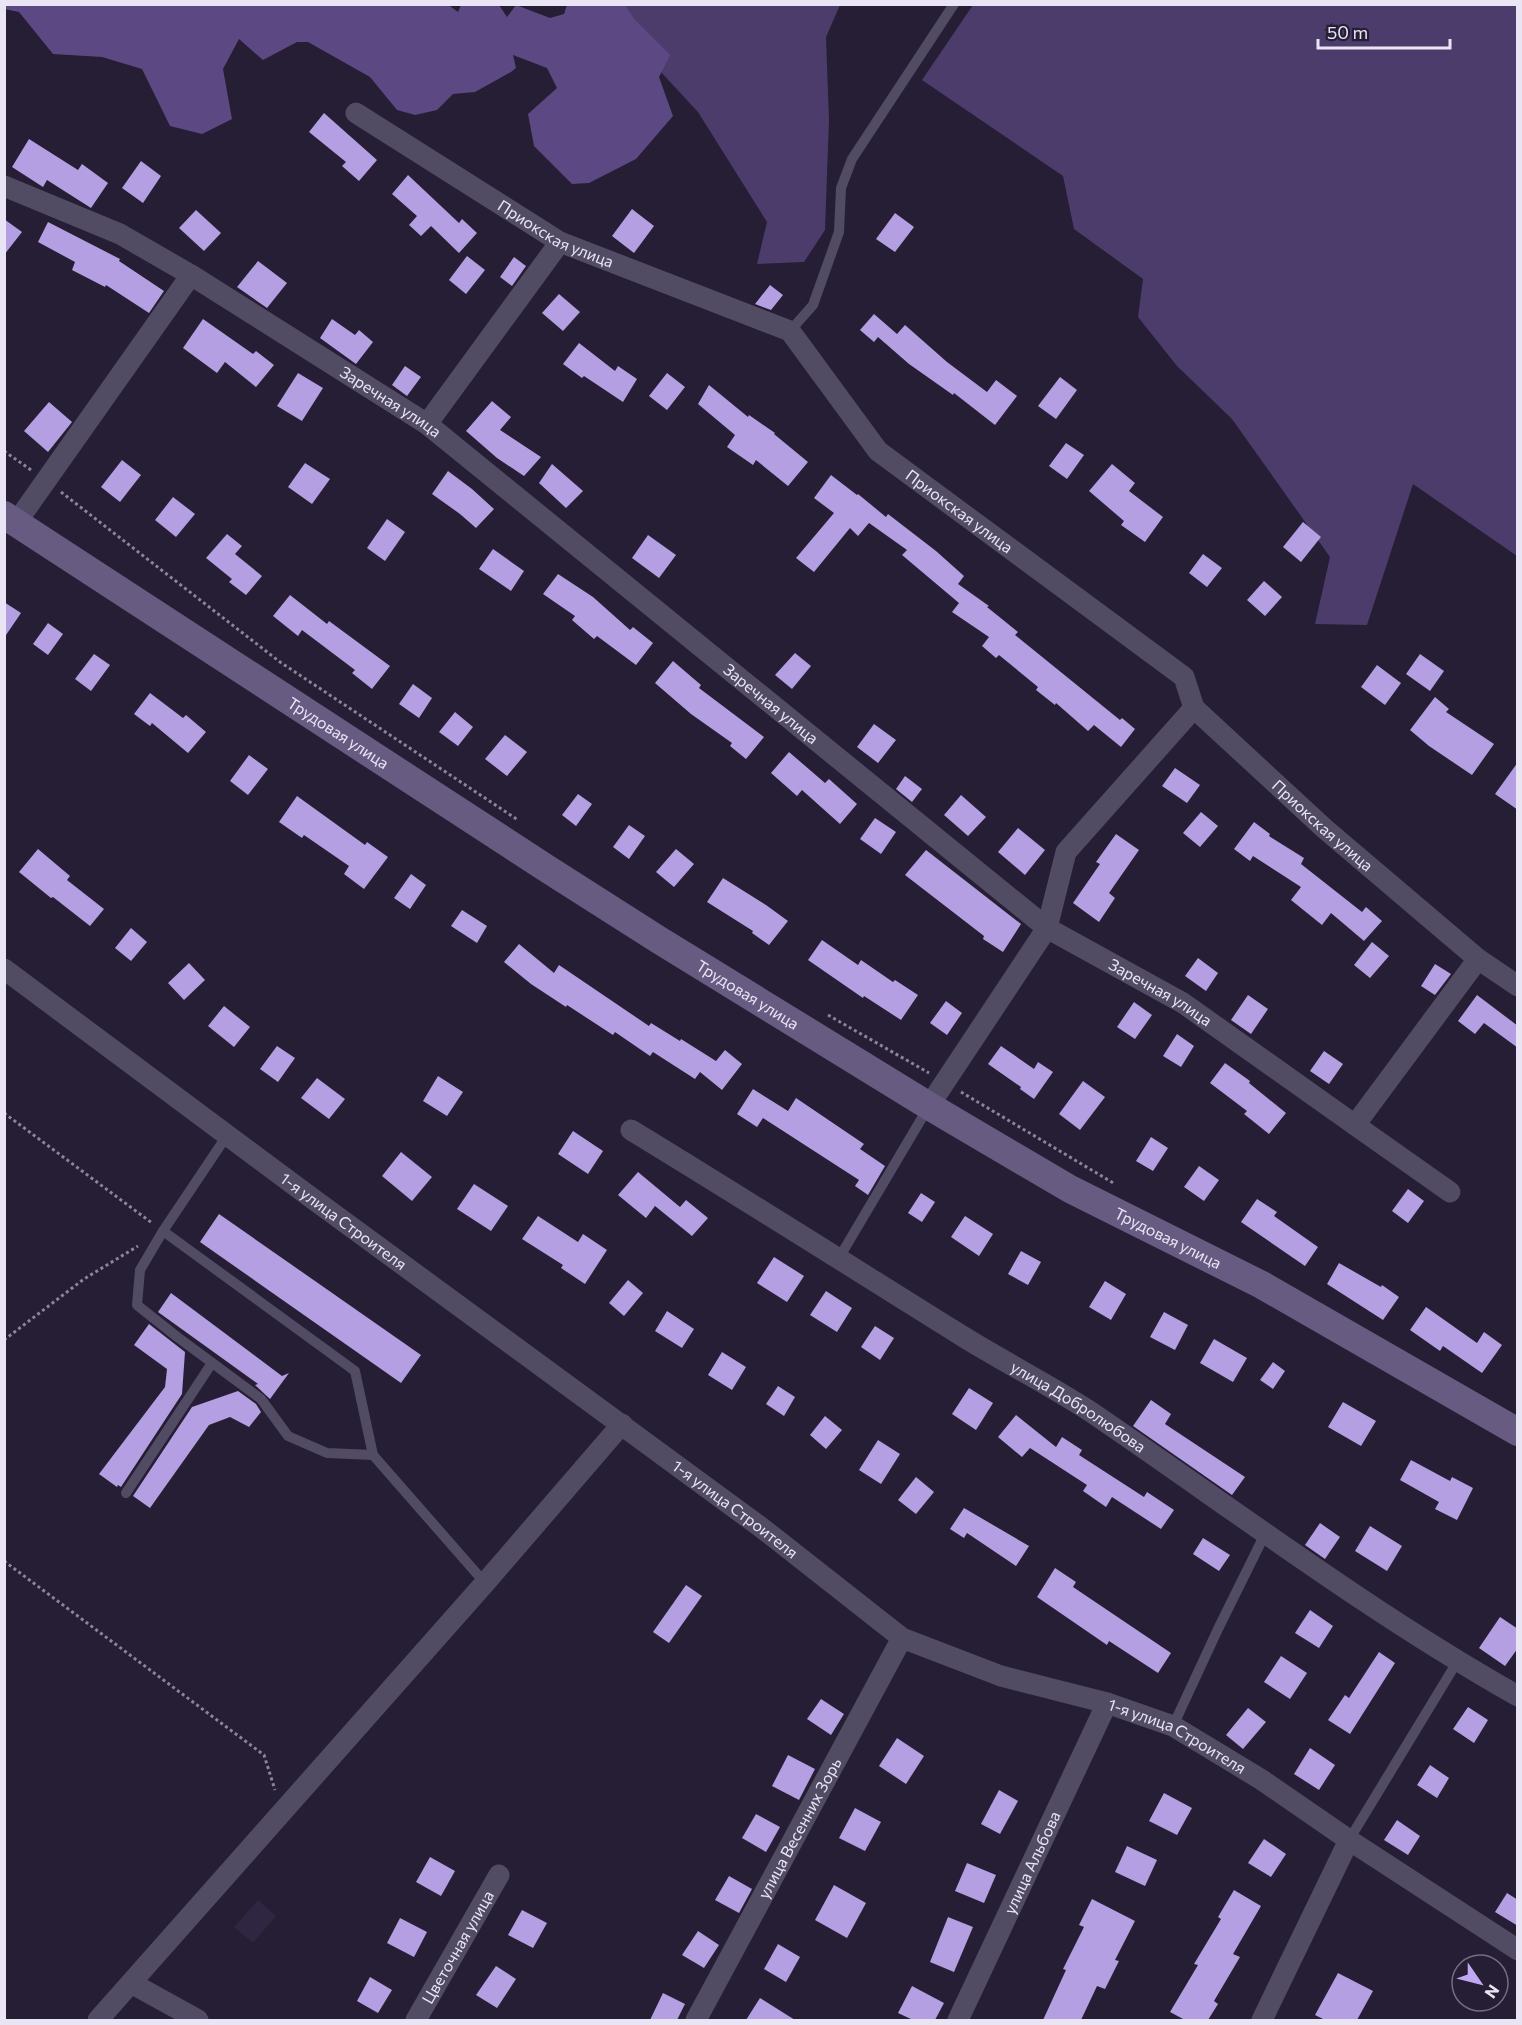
<svg xmlns="http://www.w3.org/2000/svg" width="1522" height="2025" font-family="Commissioner,sans-serif">
	<style>
		.built { fill: #2f2642 }
		.green { fill: #4c3c6c }
		.forest { fill: #5c4883 }
		.building { fill: #b39fe1 }
		.lines { fill: none; stroke-linecap: round; stroke-linejoin: round }
		.path { stroke: #8b8598; stroke-width: 3; stroke-dasharray: 3 3; stroke-linecap: butt }
		.lane { stroke: #524b64; stroke-width: 10 }
		.street { stroke: #524b64; stroke-width: 21 }
		.secondary { stroke: #675b82; stroke-width: 28 }
		.labels { text-anchor: middle; stroke-width: 6; stroke-linejoin: round; paint-order: stroke }
		.street-label { font-size: 16px; fill: #e9e5f5; stroke: #251e34 }
	</style>
	<rect width="100%" height="100%" fill="#251e34"/>
	<polygon class="built" points="258,1900 276,1916 253,1943 234,1927"/>
	<g class="green">
		<polygon points="591,5 840,5 826,37 829,120 825,230 804,262 757,264 767,222 698,112 634,43"/>
		<polygon points="973,5 1517,5 1517,556 1413,484 1367,625 1315,624 1330,557 1232,419 1177,366 1138,317 1143,279 1074,229 1063,176 922,80"/>
	</g>
	<polygon class="forest" points="447,4 458,12 461,5 499,5 507,17 516,5 550,18 564,14 567,5 625,5 635,20 670,55 659,77 673,116 636,159 589,183 572,184 534,146 528,114 557,88 547,68 513,55 516,68 511,72 475,92 453,94 437,110 415,115 397,110 370,77 308,42 297,42 263,60 239,39 223,69 232,119 202,134 170,126 142,69 102,57 53,54 19,12 4,9 5,4"/>
	<g class="building">
		<polygon points="324,113 377,160 359,181 342,166 346,162 309,132"/>
		<polygon points="29,139 78,170 82,164 108,183 91,208 47,180 43,187 12,167"/>
		<polygon points="141,161 161,176 143,203 122,188"/>
		<polygon points="408,175 459,223 462,219 477,233 459,253 431,226 421,236 409,225 417,216 392,194"/>
		<polygon points="632,209 654,226 634,253 612,236"/>
		<polygon points="196,210 221,233 204,251 179,228"/>
		<polygon points="895,213 914,227 895,252 876,239"/>
		<polygon points="4,219 22,232 4,255"/>
		<polygon points="48,222 120,259 119,261 164,291 149,313 106,285 105,287 72,270 75,262 38,242"/>
		<polygon points="467,256 485,270 466,294 449,280"/>
		<polygon points="514,257 526,266 512,286 500,277"/>
		<polygon points="258,261 287,283 267,308 237,287"/>
		<polygon points="770,285 783,295 771,310 755,304"/>
		<polygon points="559,294 580,312 563,331 542,313"/>
		<polygon points="874,314 897,334 905,325 947,362 987,392 996,380 1017,396 995,425 954,393 953,395 909,364 878,337 874,342 860,330"/>
		<polygon points="203,319 253,354 256,351 274,365 256,387 225,362 217,373 183,348"/>
		<polygon points="332,319 355,335 359,330 373,342 356,364 320,338"/>
		<polygon points="579,343 615,371 618,366 637,379 623,402 584,376 582,378 563,364"/>
		<polygon points="405,366 421,377 407,396 392,385"/>
		<polygon points="298,373 323,388 302,421 277,406"/>
		<polygon points="667,373 685,387 667,410 649,396"/>
		<polygon points="1060,377 1077,390 1056,419 1038,406"/>
		<polygon points="709,385 748,417 749,415 775,433 774,434 808,462 788,486 756,460 753,465 727,447 735,435 698,404"/>
		<polygon points="492,401 511,417 500,430 541,457 524,476 497,458 466,431"/>
		<polygon points="49,402 72,422 48,452 24,431"/>
		<polygon points="1066,443 1084,455 1067,479 1049,466"/>
		<polygon points="122,460 141,475 120,502 101,487"/>
		<polygon points="305,463 330,479 312,504 288,487"/>
		<polygon points="552,464 583,491 566,508 539,483"/>
		<polygon points="1112,464 1135,483 1129,491 1163,517 1145,542 1121,525 1124,521 1089,491"/>
		<polygon points="448,471 472,489 494,509 476,528 460,514 432,494"/>
		<polygon points="831,475 857,495 858,494 886,517 888,514 936,551 964,576 958,584 989,606 987,607 1018,632 1015,635 1120,720 1122,718 1135,729 1121,747 1094,725 1088,731 1056,703 1055,705 1036,690 1038,687 999,655 996,658 982,646 989,637 952,612 959,603 902,555 907,550 869,523 858,536 850,528 814,572 796,558 834,513 814,498"/>
		<polygon points="173,497 195,514 176,537 155,520"/>
		<polygon points="387,519 405,532 385,561 367,548"/>
		<polygon points="1303,522 1321,537 1301,562 1283,547"/>
		<polygon points="227,534 242,546 235,554 262,576 246,595 229,582 232,579 206,558"/>
		<polygon points="648,535 676,555 659,578 632,558"/>
		<polygon points="493,549 524,571 511,591 479,569"/>
		<polygon points="1203,554 1222,568 1207,587 1189,573"/>
		<polygon points="558,574 593,597 630,630 633,627 653,643 636,665 597,636 594,639 572,620 575,616 543,594"/>
		<polygon points="1264,581 1282,597 1265,616 1247,600"/>
		<polygon points="290,595 327,624 329,621 390,666 372,689 352,673 355,670 302,630 298,636 273,616"/>
		<polygon points="4,602 21,613 4,638"/>
		<polygon points="48,623 63,634 48,655 33,644"/>
		<polygon points="795,653 811,666 792,689 775,675"/>
		<polygon points="94,654 110,665 91,691 75,679"/>
		<polygon points="1420,654 1444,671 1430,691 1406,674"/>
		<polygon points="673,661 701,685 699,688 764,737 746,759 730,746 732,743 691,714 655,683"/>
		<polygon points="1377,665 1401,683 1385,705 1361,687"/>
		<polygon points="413,684 432,698 419,718 399,704"/>
		<polygon points="150,693 183,718 186,715 206,732 188,753 152,723 150,726 134,714"/>
		<polygon points="1435,697 1449,709 1446,712 1494,744 1472,775 1429,746 1410,730"/>
		<polygon points="455,712 473,727 458,746 439,732"/>
		<polygon points="874,724 896,740 878,763 857,747"/>
		<polygon points="505,735 527,752 507,776 485,759"/>
		<polygon points="789,752 825,783 829,779 857,804 840,824 802,790 797,796 771,773"/>
		<polygon points="249,755 268,769 248,795 230,781"/>
		<polygon points="1518,762 1518,810 1495,794"/>
		<polygon points="1175,768 1200,785 1187,803 1162,786"/>
		<polygon points="905,776 922,789 912,802 896,789"/>
		<polygon points="578,794 592,804 576,826 562,815"/>
		<polygon points="961,795 986,817 968,836 944,815"/>
		<polygon points="297,796 365,845 367,842 388,857 364,889 344,874 349,866 304,835 302,838 279,822"/>
		<polygon points="1201,812 1218,826 1200,847 1183,833"/>
		<polygon points="875,818 896,832 881,854 860,839"/>
		<polygon points="1254,822 1270,834 1269,836 1304,858 1301,864 1362,912 1366,907 1382,921 1364,941 1331,913 1322,925 1291,900 1301,887 1253,856 1250,861 1234,849"/>
		<polygon points="629,825 645,836 629,859 613,847"/>
		<polygon points="1018,828 1045,850 1025,875 998,852"/>
		<polygon points="1116,834 1139,850 1109,893 1115,898 1099,922 1073,903 1100,864 1096,862"/>
		<polygon points="38,849 70,876 67,880 104,909 90,926 53,897 51,898 19,872"/>
		<polygon points="676,849 694,864 674,887 656,872"/>
		<polygon points="926,850 1021,924 1003,952 983,939 984,936 905,875"/>
		<polygon points="411,874 426,885 410,909 394,898"/>
		<polygon points="723,878 766,905 788,921 769,945 752,933 753,931 707,902"/>
		<polygon points="462,910 487,926 477,943 451,926"/>
		<polygon points="131,928 147,942 131,961 115,948"/>
		<polygon points="822,940 858,965 861,960 893,982 895,980 918,995 901,1020 864,996 863,998 808,960"/>
		<polygon points="1372,942 1389,956 1370,978 1354,965"/>
		<polygon points="519,944 554,973 559,965 649,1026 651,1023 680,1041 681,1039 716,1061 725,1050 742,1064 722,1090 700,1072 695,1079 653,1052 650,1056 615,1032 613,1035 567,1005 566,1007 531,984 504,962"/>
		<polygon points="1198,958 1218,973 1206,991 1185,976"/>
		<polygon points="189,963 205,980 184,1000 168,983"/>
		<polygon points="1435,964 1451,974 1435,995 1421,986"/>
		<polygon points="1248,995 1268,1009 1251,1034 1231,1020"/>
		<polygon points="1477,995 1518,1026 1518,1048 1484,1023 1475,1034 1458,1021"/>
		<polygon points="946,1001 962,1013 947,1035 930,1023"/>
		<polygon points="1134,1002 1152,1015 1135,1039 1117,1027"/>
		<polygon points="224,1006 250,1027 234,1047 208,1026"/>
		<polygon points="1177,1034 1194,1046 1181,1067 1163,1056"/>
		<polygon points="277,1046 295,1058 278,1082 260,1069"/>
		<polygon points="1001,1046 1034,1069 1038,1062 1053,1072 1034,1099 1020,1089 1021,1087 988,1064"/>
		<polygon points="1324,1051 1343,1064 1329,1084 1310,1071"/>
		<polygon points="1225,1063 1250,1081 1249,1083 1286,1113 1269,1134 1244,1114 1247,1111 1210,1083"/>
		<polygon points="438,1076 463,1092 447,1116 423,1101"/>
		<polygon points="317,1078 345,1099 329,1119 301,1098"/>
		<polygon points="1083,1081 1105,1097 1080,1130 1059,1114"/>
		<polygon points="753,1089 788,1111 796,1098 864,1144 860,1149 885,1166 868,1195 855,1186 859,1180 763,1118 757,1127 737,1114"/>
		<polygon points="573,1131 603,1151 588,1174 558,1154"/>
		<polygon points="1151,1137 1168,1148 1153,1171 1136,1161"/>
		<polygon points="401,1152 432,1177 412,1201 382,1176"/>
		<polygon points="1199,1166 1219,1180 1204,1201 1184,1187"/>
		<polygon points="638,1172 680,1207 686,1200 708,1218 692,1236 655,1206 646,1218 618,1195"/>
		<polygon points="474,1184 508,1206 491,1231 457,1209"/>
		<polygon points="1408,1189 1424,1201 1408,1223 1392,1211"/>
		<polygon points="921,1193 935,1202 922,1222 908,1213"/>
		<polygon points="1257,1199 1277,1212 1274,1216 1318,1247 1305,1266 1241,1222"/>
		<polygon points="219,1214 421,1355 401,1383 200,1242"/>
		<polygon points="538,1216 578,1242 583,1234 607,1250 585,1284 561,1268 563,1265 522,1239"/>
		<polygon points="965,1216 993,1234 979,1256 951,1237"/>
		<polygon points="1021,1251 1041,1262 1028,1285 1008,1274"/>
		<polygon points="774,1257 804,1276 787,1302 757,1283"/>
		<polygon points="1339,1263 1381,1287 1382,1285 1399,1297 1383,1320 1327,1284"/>
		<polygon points="628,1280 643,1293 624,1316 609,1303"/>
		<polygon points="1105,1281 1126,1294 1111,1320 1089,1307"/>
		<polygon points="826,1291 852,1308 837,1332 810,1315"/>
		<polygon points="171,1293 282,1376 289,1373 270,1399 255,1385 258,1384 158,1312"/>
		<polygon points="1426,1307 1477,1343 1484,1332 1502,1345 1482,1373 1443,1346 1440,1351 1410,1330"/>
		<polygon points="667,1311 694,1329 682,1348 655,1331"/>
		<polygon points="1164,1312 1188,1325 1175,1350 1150,1337"/>
		<polygon points="149,1324 185,1352 182,1394 121,1487 118,1485 117,1487 99,1474 165,1387 167,1369 134,1345"/>
		<polygon points="875,1326 894,1338 880,1360 861,1347"/>
		<polygon points="1214,1339 1247,1358 1233,1382 1200,1363"/>
		<polygon points="722,1352 746,1367 732,1390 708,1375"/>
		<polygon points="1273,1362 1285,1371 1273,1389 1260,1380"/>
		<polygon points="778,1386 795,1397 784,1416 766,1404"/>
		<polygon points="969,1388 993,1403 976,1430 952,1414"/>
		<polygon points="238,1391 256,1404 261,1412 249,1427 230,1417 209,1425 150,1508 133,1496 192,1407"/>
		<polygon points="1151,1400 1171,1414 1165,1424 1245,1477 1232,1495 1133,1426"/>
		<polygon points="1343,1402 1376,1421 1361,1446 1328,1427"/>
		<polygon points="1016,1415 1056,1447 1062,1437 1082,1450 1079,1455 1144,1497 1147,1492 1174,1510 1161,1529 1112,1497 1106,1507 1083,1491 1087,1485 1030,1448 1022,1457 998,1437"/>
		<polygon points="825,1416 842,1430 826,1449 810,1435"/>
		<polygon points="878,1440 900,1454 881,1484 859,1470"/>
		<polygon points="1411,1460 1450,1481 1452,1477 1473,1488 1457,1520 1435,1509 1439,1502 1400,1480"/>
		<polygon points="916,1477 934,1492 916,1514 898,1500"/>
		<polygon points="964,1508 1029,1546 1016,1566 967,1533 964,1538 950,1529"/>
		<polygon points="1320,1523 1340,1537 1325,1559 1305,1545"/>
		<polygon points="1370,1526 1402,1546 1387,1571 1355,1551"/>
		<polygon points="1203,1538 1230,1555 1219,1571 1193,1554"/>
		<polygon points="1055,1568 1076,1582 1073,1587 1171,1653 1158,1673 1109,1641 1107,1645 1037,1597"/>
		<polygon points="686,1585 702,1596 669,1643 653,1632"/>
		<polygon points="1310,1610 1333,1626 1319,1648 1295,1633"/>
		<polygon points="1500,1617 1518,1629 1518,1648 1505,1666 1479,1648"/>
		<polygon points="1379,1652 1395,1663 1350,1734 1328,1720 1345,1695 1349,1698"/>
		<polygon points="1281,1656 1307,1673 1290,1699 1264,1682"/>
		<polygon points="821,1699 844,1714 831,1735 807,1719"/>
		<polygon points="1468,1707 1488,1720 1474,1743 1453,1729"/>
		<polygon points="1248,1708 1266,1722 1243,1749 1226,1735"/>
		<polygon points="897,1738 924,1756 906,1784 879,1766"/>
		<polygon points="1310,1748 1335,1765 1319,1790 1294,1774"/>
		<polygon points="788,1755 815,1769 799,1800 772,1786"/>
		<polygon points="1430,1765 1449,1778 1437,1798 1417,1785"/>
		<polygon points="999,1790 1018,1801 1000,1834 981,1824"/>
		<polygon points="1164,1793 1192,1808 1177,1835 1149,1821"/>
		<polygon points="855,1808 881,1822 865,1851 839,1838"/>
		<polygon points="756,1814 780,1827 766,1852 742,1838"/>
		<polygon points="1397,1820 1420,1836 1408,1855 1384,1840"/>
		<polygon points="1264,1839 1286,1854 1271,1877 1248,1863"/>
		<polygon points="1127,1846 1157,1860 1145,1886 1115,1872"/>
		<polygon points="430,1857 455,1871 441,1896 416,1882"/>
		<polygon points="967,1863 996,1875 984,1903 955,1891"/>
		<polygon points="729,1876 752,1889 739,1913 715,1900"/>
		<polygon points="834,1885 866,1903 847,1938 815,1920"/>
		<polygon points="1234,1890 1261,1906 1233,1954 1240,1957 1214,2001 1218,2004 1208,2020 1185,2020 1170,2012 1198,1965 1194,1964 1221,1919 1218,1917"/>
		<polygon points="1507,1893 1518,1900 1518,1926 1495,1912"/>
		<polygon points="1092,1899 1135,1921 1115,1960 1119,1961 1105,1989 1097,1986 1081,2020 1043,2020 1066,1970 1063,1969 1084,1927 1079,1925"/>
		<polygon points="522,1910 547,1923 533,1948 508,1935"/>
		<polygon points="948,1917 973,1927 954,1972 930,1962"/>
		<polygon points="400,1918 427,1932 414,1957 387,1943"/>
		<polygon points="698,1931 719,1945 704,1968 682,1955"/>
		<polygon points="778,1944 800,1957 786,1982 764,1969"/>
		<polygon points="496,1966 516,1979 497,2008 476,1995"/>
		<polygon points="1338,1973 1373,1991 1357,2020 1325,2020 1315,2015"/>
		<polygon points="370,1977 392,1990 378,2013 357,2001"/>
		<polygon points="912,1986 944,2003 935,2020 913,2020 898,2013"/>
		<polygon points="663,1993 685,2004 677,2020 650,2020"/>
		<polygon points="760,1998 795,2020 746,2020"/>
	</g>
	<g class="lines">
		<g class="path">
			<polyline points="4,451 31,470"/>
			<polyline points="61,492 280,662 518,820"/>
			<polyline points="828,1015 929,1073"/>
			<polyline points="961,1092 1115,1184"/>
			<polyline points="4,1113 152,1223"/>
			<polyline points="4,1340 84,1279 138,1246"/>
			<polyline points="4,1561 264,1755 275,1790"/>
		</g>
		<g class="lane">
			<polyline points="790,331 813,305 839,232 841,188 852,159 954,4"/>
			<polyline points="228,1134 163,1231 355,1371 373,1455 485,1583"/>
			<polyline points="163,1231 140,1270 137,1305 176,1336 261,1399 288,1436 327,1453 373,1455"/>
			<polyline points="839,1258 929,1106"/>
			<polyline points="126,1493 212,1363"/>
			<polyline points="1173,1726 1218,1629 1265,1534"/>
			<polyline points="1349,1840 1457,1662"/>
		</g>
		<g class="street">
			<path id="s1" d="M 356,113 L 560,242 L 790,331 L 878,451 L 1184,677 L 1194,708 L 1325,829 L 1478,959 L 1518,986"/>
			<path id="s2" d="M 4,186 L 120,234 L 191,275 L 427,424 L 1047,928 L 1183,1003 L 1355,1125 L 1478,959"/>
			<polyline points="427,424 560,242"/>
			<polyline points="16,523 191,275"/>
			<path id="s3" d="M 4,969 L 309,1196 L 762,1528 L 902,1638 L 1001,1676 L 1107,1703 L 1173,1726 L 1262,1780 L 1349,1840 L 1518,1950"/>
			<polyline points="929,1106 1047,928 1066,852 1194,708"/>
			<polyline points="1355,1125 1450,1192"/>
			<path id="s4" d="M 631,1130 C 741,1197 850,1266 959,1334 C 1002,1361 1048,1384 1091,1412 C 1232,1508 1369,1612 1518,1696"/>
			<polyline points="131,1983 198,2020"/>
			<polyline points="98,2020 485,1583 622,1424"/>
			<path id="s5" d="M 416,2020 L 499,1875"/>
			<path id="s6" d="M 696,2020 L 902,1638"/>
			<path id="s7" d="M 958,2020 L 1107,1703"/>
			<polyline points="1262,2020 1349,1840"/>
		</g>
		<path class="secondary" id="s8" d="M 4,515 L 546,868 L 659,940 L 929,1106 L 1070,1189 L 1262,1285 L 1518,1432"/>
	</g>
	<g class="labels">
		<g class="street-label">
			<text dy="6" stroke="none"><textPath href="#s1" startOffset="234">Приокская улица</textPath></text>
			<text dy="6" stroke="none"><textPath href="#s2" startOffset="444">Заречная улица</textPath></text>
			<text dy="6" stroke="none"><textPath href="#s1" startOffset="738">Приокская улица</textPath></text>
			<text dy="6" stroke="none"><textPath href="#s2" startOffset="930">Заречная улица</textPath></text>
			<text dy="6" stroke="none"><textPath href="#s8" startOffset="399">Трудовая улица</textPath></text>
			<text dy="6" stroke="none"><textPath href="#s1" startOffset="1224">Приокская улица</textPath></text>
			<text dy="6" stroke="none"><textPath href="#s2" startOffset="1416">Заречная улица</textPath></text>
			<text dy="6" stroke="none"><textPath href="#s8" startOffset="885">Трудовая улица</textPath></text>
			<text dy="6" stroke="none"><textPath href="#s3" startOffset="423">1-я улица Строителя</textPath></text>
			<text dy="6" stroke="none"><textPath href="#s8" startOffset="1371">Трудовая улица</textPath></text>
			<text dy="6" stroke="none"><textPath href="#s4" startOffset="526">улица Добролюбова</textPath></text>
			<text dy="6" stroke="none"><textPath href="#s3" startOffset="909">1-я улица Строителя</textPath></text>
			<text dy="6" stroke="none"><textPath href="#s3" startOffset="1413">1-я улица Строителя</textPath></text>
			<text dy="6" stroke="none"><textPath href="#s6" startOffset="218">улица Весенних Зорь</textPath></text>
			<text dy="6" stroke="none"><textPath href="#s7" startOffset="174">улица Альбова</textPath></text>
			<text dy="6" stroke="none"><textPath href="#s5" startOffset="84">Цветочная улица</textPath></text>
		</g>
	</g>
	<rect width="1522" height="2025" fill="none" stroke="#e9e5f5" stroke-width="12"/>
	<g transform="translate(1480 1983) rotate(125)"><circle r="28" fill="#251e34" stroke="#736e81" stroke-width="1.5"/>
	<path d="M0-4.5L10 22L0 15L-10 22Z" fill="#c0a8f4"/>
	<text y="-9" font-size="16" font-weight="bold" text-anchor="middle" fill="#e9e5f5">N</text>
	</g>
	<path d="M1318 39v9h132v-9" fill="none" stroke="#e9e5f5" stroke-width="3"/>
	<text x="1327" y="39" font-size="18" fill="#e9e5f5" stroke="#251e34" stroke-width="4.5" paint-order="stroke">50 m</text>
</svg>
